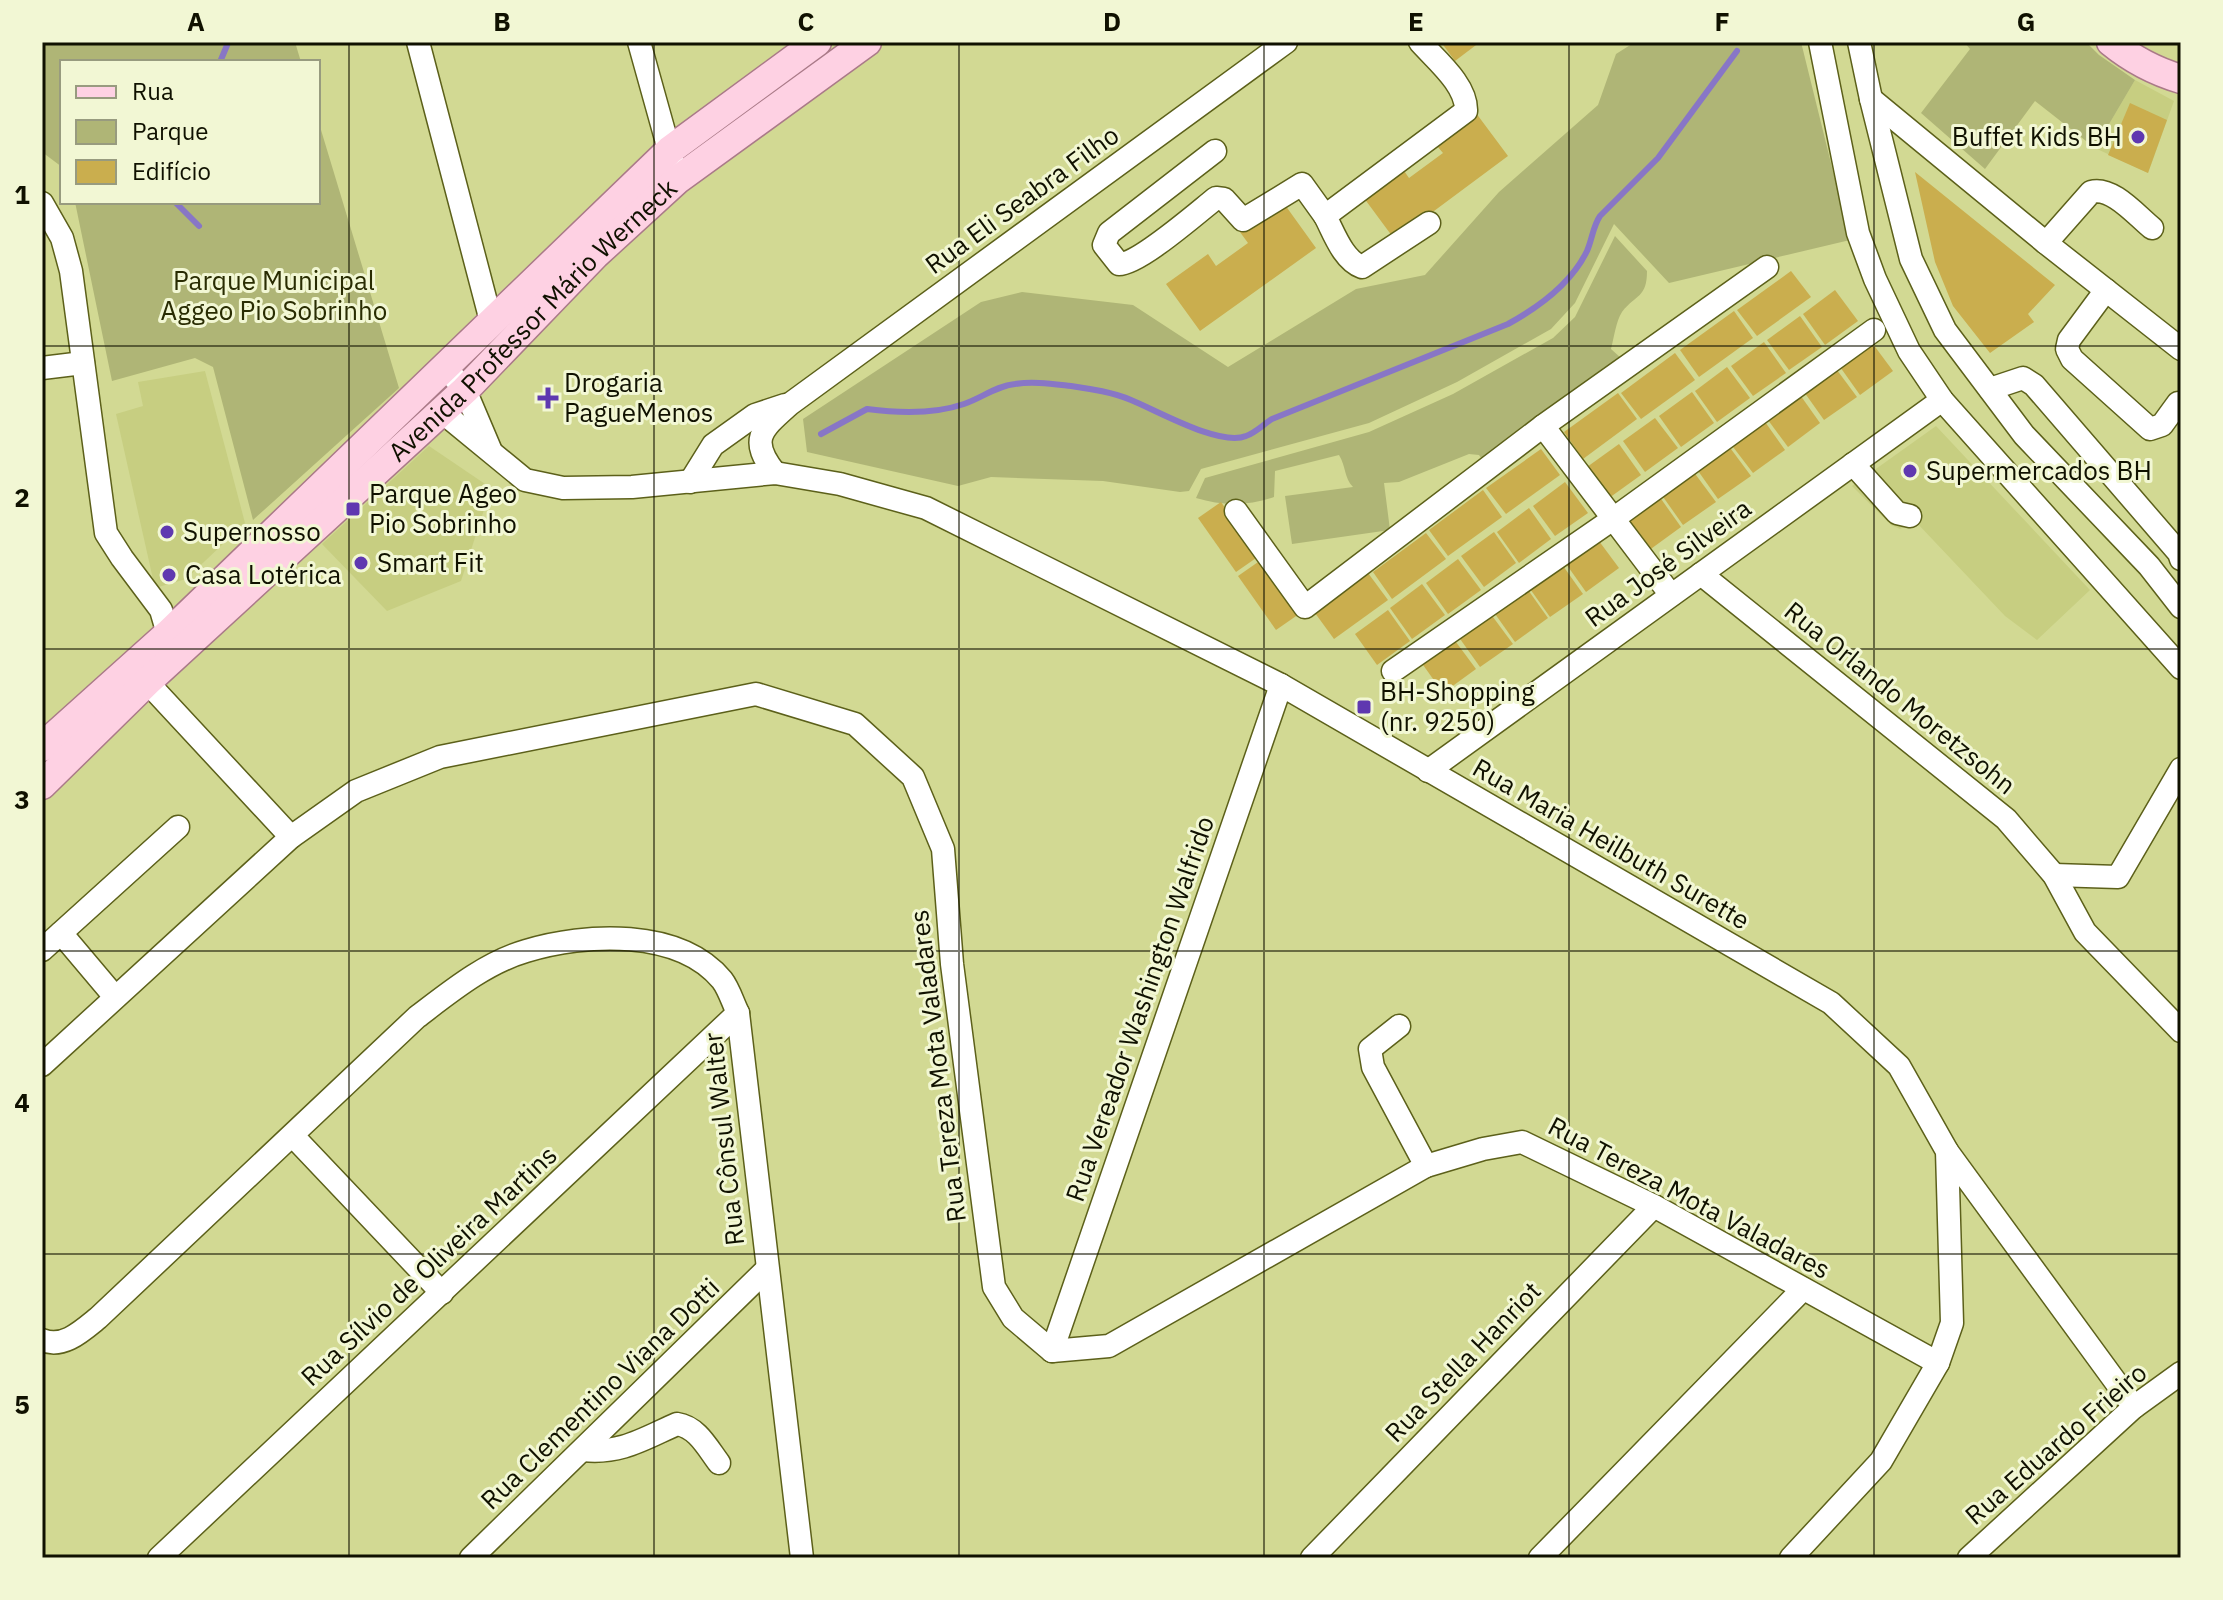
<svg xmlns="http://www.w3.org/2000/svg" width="2223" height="1600" font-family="'IBM Plex Sans',sans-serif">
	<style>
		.built { fill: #c7ce81 }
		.green { fill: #afb576 }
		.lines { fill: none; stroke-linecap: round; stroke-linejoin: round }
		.stream { stroke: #8876c6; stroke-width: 6 }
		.building { fill: #caae4e }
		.minor-casing { stroke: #5c601a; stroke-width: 25 }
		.major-casing { stroke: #aa7a88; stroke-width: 31 }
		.minor { stroke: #fff; stroke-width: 22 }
		.major { stroke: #fed1e3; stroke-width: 28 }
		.grid { fill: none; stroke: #101100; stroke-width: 2; stroke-opacity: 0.55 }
		.poi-dot { fill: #5f38b0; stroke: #f2f7d4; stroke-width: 3 }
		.labels { text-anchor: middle; stroke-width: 6; stroke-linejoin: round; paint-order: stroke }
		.poi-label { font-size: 26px; fill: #101100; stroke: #f2f7d4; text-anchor: start }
		.street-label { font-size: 26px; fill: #101100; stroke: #f2f7d4 }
		.park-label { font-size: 26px; fill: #292c02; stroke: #f2f7d4 }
		.neatline { fill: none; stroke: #101100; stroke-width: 3 }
		.grid-label { font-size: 26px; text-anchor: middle; font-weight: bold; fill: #101100 }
	</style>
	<rect width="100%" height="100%" fill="#d2d993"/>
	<g class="built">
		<polygon points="2135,80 2174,101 2148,173 2095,148"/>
		<polygon points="205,371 245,523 186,579 155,588 116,414 143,406 138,382"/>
		<polygon points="1936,426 2090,590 2037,640 2005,616 1916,522 1900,529 1891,525 1852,486"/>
		<polygon points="429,446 491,488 461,581 387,611 322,544"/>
	</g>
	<g class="green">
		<polygon points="42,42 295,42 301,62 62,62 62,167 42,152"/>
		<polygon points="1635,42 1801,42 1850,240 1669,283 1614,224 1575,303 1551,329 1457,382 1369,423 1201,469 1189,491 1180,492 1103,481 991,477 958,486 807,452 803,419 981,302 1022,292 1133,305 1228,367 1356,289 1425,275 1499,192 1598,105 1616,54"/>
		<polygon points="1964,42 2086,42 2099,55 2135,80 2095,148 2035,101 1985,169 1921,113 1970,49"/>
		<polygon points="318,120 399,388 253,520 213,367 195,358 112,381 75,202 318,202"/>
		<path d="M 1615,236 L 1647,271 C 1647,298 1636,294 1622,312 C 1616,321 1614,338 1611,349 L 1622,359 L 1483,461 L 1479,455 L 1469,454 L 1399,482 L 1384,483 L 1390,530 L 1292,544 L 1285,496 L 1353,487 C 1344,478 1346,466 1339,455 L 1275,471 L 1274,497 C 1247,506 1223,506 1196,498 L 1205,478 L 1369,432 L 1453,394 L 1553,338 L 1575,317 Z"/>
	</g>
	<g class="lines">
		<g class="stream">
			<polyline points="220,62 228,43"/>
			<polyline points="175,202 199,226"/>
			<path d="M 821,434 L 867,409 C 897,413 935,414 964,404 C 982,398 996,386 1015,384 C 1033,381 1053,384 1071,386 C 1091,389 1112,392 1131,400 C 1156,410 1220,447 1246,436 C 1255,433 1264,424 1272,419 L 1508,324 C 1539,307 1571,284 1587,251 C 1592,240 1593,226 1600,216 L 1658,158 L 1737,51"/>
		</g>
	</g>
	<g class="building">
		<polygon points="1441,42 1480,42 1455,61"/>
		<polygon points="2130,103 2167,120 2148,173 2108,155"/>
		<polygon points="1473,109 1508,156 1395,240 1361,194 1400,165 1409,178 1443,153 1432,140"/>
		<polygon points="1915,172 2055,285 2028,314 2034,322 1990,353 1953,306 1935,262"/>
		<polygon points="1280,198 1316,248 1200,331 1166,284 1208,254 1216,266 1248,243 1237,228"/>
		<polygon points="1791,271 1811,297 1757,336 1737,310"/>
		<polygon points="1835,290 1858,321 1825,345 1803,314"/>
		<polygon points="1734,311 1753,338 1699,377 1680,350"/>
		<polygon points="1800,316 1822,347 1789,370 1767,340"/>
		<polygon points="1870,340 1893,371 1860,395 1838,364"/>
		<polygon points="1764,342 1786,373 1753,396 1731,366"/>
		<polygon points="1675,353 1695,380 1641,419 1621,393"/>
		<polygon points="1834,366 1857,397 1824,420 1802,389"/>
		<polygon points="1727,367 1750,398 1717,422 1695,391"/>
		<polygon points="1692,392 1714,423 1681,447 1659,416"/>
		<polygon points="1798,392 1820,423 1788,447 1765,416"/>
		<polygon points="1618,393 1637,419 1583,459 1564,432"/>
		<polygon points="1655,418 1678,448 1645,472 1623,441"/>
		<polygon points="1763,419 1785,450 1753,473 1730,443"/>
		<polygon points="1619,444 1641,475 1609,498 1587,467"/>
		<polygon points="1728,445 1751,476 1718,499 1696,468"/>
		<polygon points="1541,449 1560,475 1506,514 1486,488"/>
		<polygon points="1693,471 1716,502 1683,525 1661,494"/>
		<polygon points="1565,482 1588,513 1555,536 1533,506"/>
		<polygon points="1483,490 1502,517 1448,556 1429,530"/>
		<polygon points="1659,496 1681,527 1648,551 1626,520"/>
		<polygon points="1221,502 1259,556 1236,572 1198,518"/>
		<polygon points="1529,508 1551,539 1519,563 1497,532"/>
		<polygon points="1494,532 1516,563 1484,587 1461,556"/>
		<polygon points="1426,533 1446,559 1392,599 1373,572"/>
		<polygon points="1596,537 1619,568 1586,592 1564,561"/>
		<polygon points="1458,559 1481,590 1448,614 1426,583"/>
		<polygon points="1261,560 1299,614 1276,630 1238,576"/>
		<polygon points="1561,563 1583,594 1550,617 1528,586"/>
		<polygon points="1368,573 1388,600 1334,639 1315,613"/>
		<polygon points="1422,584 1445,615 1412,639 1390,608"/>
		<polygon points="1526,587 1548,618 1515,642 1493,611"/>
		<polygon points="1388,610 1410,641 1377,665 1355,634"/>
		<polygon points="1490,613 1513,644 1480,667 1458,636"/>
		<polygon points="1453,638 1476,669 1443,693 1421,662"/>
	</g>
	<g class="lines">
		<g class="minor-casing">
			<g id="minor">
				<polyline points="418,42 491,321"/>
				<polyline points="639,42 673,164"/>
				<path d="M 1420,42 C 1436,60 1467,85 1466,111 L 1325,216 C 1334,233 1343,260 1362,267 L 1429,223"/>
				<polyline points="1820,42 1858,233 1875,279 1909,351 1942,400 2181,668"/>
				<polyline points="1859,42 1871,99 1911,259 1945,330 2024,435 2149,566 2181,607"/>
				<polyline points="1871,99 2046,243 2181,349"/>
				<path d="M 1215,151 L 1109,233 L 1104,245 L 1119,264 C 1139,264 1197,213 1216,198 L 1224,199 L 1243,220 L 1302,184 L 1325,216"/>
				<polyline points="42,203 62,238 71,271 106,533 122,558 161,610 168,634 175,644"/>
				<path d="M 2046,243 L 2091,192 C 2112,186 2136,215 2152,228"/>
				<polyline points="2106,290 2069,340 2067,349 2072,359 2150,429 2162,425 2178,403"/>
				<polyline points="445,367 465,390 490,449"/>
				<polyline points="42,368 83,363"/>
				<polyline points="1990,389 2023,378 2034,385 2179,553 2181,559"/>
				<polyline points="441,411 525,480 563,488 632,487 775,473 840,484 926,508 1281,685 1831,1003 1899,1066 1947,1151 1952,1323 1938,1363 1881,1461 1791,1558"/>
				<polyline points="1543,426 1671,595"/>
				<polyline points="1853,464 1897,513 1910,516"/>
				<path d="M 775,473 C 748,439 762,429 790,404 L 1286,42"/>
				<polyline points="690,482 713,445 755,415 785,405"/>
				<polyline points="1236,511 1305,607 1543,426 1767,267"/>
				<polyline points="1701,574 2006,819 2054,875 2085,932 2181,1031"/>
				<polyline points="1393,671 1613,519 1874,330"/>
				<polyline points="147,682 291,837"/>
				<polyline points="1428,771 1942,400"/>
				<polyline points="2054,875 2118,877 2181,769"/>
				<polyline points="61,933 115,997"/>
				<polyline points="42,950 178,827"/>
				<polyline points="1399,1026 1370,1049 1373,1067 1426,1166"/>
				<polyline points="42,1065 291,837 356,791 440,757 756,694 855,724 913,777 943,849 952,964 994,1287 1013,1318 1052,1351 1109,1346 1426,1166 1483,1149 1522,1142 1654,1206 1938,1363"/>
				<polyline points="293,1136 442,1293"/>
				<polyline points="1947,1151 2134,1407"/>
				<path d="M 42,1340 C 63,1349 82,1331 98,1318 L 417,1017 C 450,992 485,963 526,951 C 585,933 679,928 722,980 C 729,989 733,1003 738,1013 L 802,1558"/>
				<polyline points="1052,1351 1281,685"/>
				<path d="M 583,1450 C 621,1454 643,1439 677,1424 C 697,1427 707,1447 719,1463"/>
				<polyline points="159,1558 738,1013"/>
				<polyline points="471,1558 766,1270"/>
				<polyline points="1312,1558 1654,1206"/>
				<polyline points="1540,1558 1803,1289"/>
				<polyline points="1969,1558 2134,1407 2181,1373"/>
			</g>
		</g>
		<g class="major-casing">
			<g id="major">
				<path d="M 2111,42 C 2133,60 2154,71 2181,79"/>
				<polyline points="42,747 168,634 670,150 817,42"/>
				<path id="s1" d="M 42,785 L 147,682 L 465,390 L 595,255 L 677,180 L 867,42"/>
			</g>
		</g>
		<use href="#minor" class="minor"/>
		<use href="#major" class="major"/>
	</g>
	<path class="grid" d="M 349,42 L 349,1558M 654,42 L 654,1558M 959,42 L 959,1558M 1264,42 L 1264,1558M 1569,42 L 1569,1558M 1874,42 L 1874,1558M 42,346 L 2181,346M 42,649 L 2181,649M 42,951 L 2181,951M 42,1254 L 2181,1254"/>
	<g class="poi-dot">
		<circle cx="2138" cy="137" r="8"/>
		<path d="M544 386h8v8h8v8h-8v8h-8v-8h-8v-8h8z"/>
		<circle cx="1910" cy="471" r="8"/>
		<rect x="345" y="501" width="16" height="16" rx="4"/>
		<circle cx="167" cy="532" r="8"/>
		<circle cx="361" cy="563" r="8"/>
		<circle cx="169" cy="575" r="8"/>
		<rect x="1356" y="699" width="16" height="16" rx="4"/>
	</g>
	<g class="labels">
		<g class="poi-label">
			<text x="2122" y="146" text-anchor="end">Buffet Kids BH</text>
			<text x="564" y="392">Drogaria<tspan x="564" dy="30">PagueMenos</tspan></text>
			<text x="1926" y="480">Supermercados BH</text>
			<text x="369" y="503">Parque Ageo<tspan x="369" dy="30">Pio Sobrinho</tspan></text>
			<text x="183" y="541">Supernosso</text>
			<text x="377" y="572">Smart Fit</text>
			<text x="185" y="584">Casa Lotérica</text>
			<text x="1380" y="701">BH-Shopping<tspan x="1380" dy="30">(nr. 9250)</tspan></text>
		</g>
		<g class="street-label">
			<text transform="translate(1022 200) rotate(-36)" y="9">Rua Eli Seabra Filho</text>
			<text dy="9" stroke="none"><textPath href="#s1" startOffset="676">Avenida Professor Mário Werneck</textPath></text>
			<text transform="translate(1668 563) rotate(-36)" y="9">Rua José Silveira</text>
			<text transform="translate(1900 698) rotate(39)" y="9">Rua Orlando Moretzsohn</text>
			<text transform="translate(1611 844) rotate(30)" y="9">Rua Maria Heilbuth Surette</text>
			<text transform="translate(1140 1009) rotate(-71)" y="9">Rua Vereador Washington Walfrido</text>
			<text transform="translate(938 1066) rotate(-97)" y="9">Rua Tereza Mota Valadares</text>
			<text transform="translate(724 1139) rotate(-96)" y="9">Rua Cônsul Walter</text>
			<text transform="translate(1689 1198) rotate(28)" y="9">Rua Tereza Mota Valadares</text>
			<text transform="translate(429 1266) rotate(-43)" y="9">Rua Sílvio de Oliveira Martins</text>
			<text transform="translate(1463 1362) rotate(-46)" y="9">Rua Stella Hanriot</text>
			<text transform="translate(600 1394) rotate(-44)" y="9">Rua Clementino Viana Dotti</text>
			<text transform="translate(2056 1444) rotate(-41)" y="9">Rua Eduardo Frieiro</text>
		</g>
		<g class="park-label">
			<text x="274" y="290">Parque Municipal<tspan x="274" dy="30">Aggeo Pio Sobrinho</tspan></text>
		</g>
	</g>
	<rect width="2223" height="1600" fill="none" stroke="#f2f7d4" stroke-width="88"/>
	<rect x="60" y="60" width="260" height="144" fill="#f2f7d4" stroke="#989b7f" stroke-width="2"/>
	<rect x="76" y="86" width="40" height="12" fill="#fed1e3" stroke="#989b7f" stroke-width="2"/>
	<text x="132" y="100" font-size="24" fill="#101100">Rua</text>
	<rect x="76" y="120" width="40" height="24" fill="#afb576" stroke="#989b7f" stroke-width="2"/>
	<text x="132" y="140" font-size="24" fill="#101100">Parque</text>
	<rect x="76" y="160" width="40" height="24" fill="#caae4e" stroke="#989b7f" stroke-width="2"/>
	<text x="132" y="180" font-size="24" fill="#101100">Edifício</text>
	<rect x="44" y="44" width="2135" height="1512" class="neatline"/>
	<g class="grid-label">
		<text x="196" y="31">A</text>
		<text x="502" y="31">B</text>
		<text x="806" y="31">C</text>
		<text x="1112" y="31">D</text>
		<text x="1416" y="31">E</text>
		<text x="1722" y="31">F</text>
		<text x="2026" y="31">G</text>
		<text x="22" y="204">1</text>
		<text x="22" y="507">2</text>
		<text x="22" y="809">3</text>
		<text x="22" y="1112">4</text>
		<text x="22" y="1414">5</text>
	</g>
</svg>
